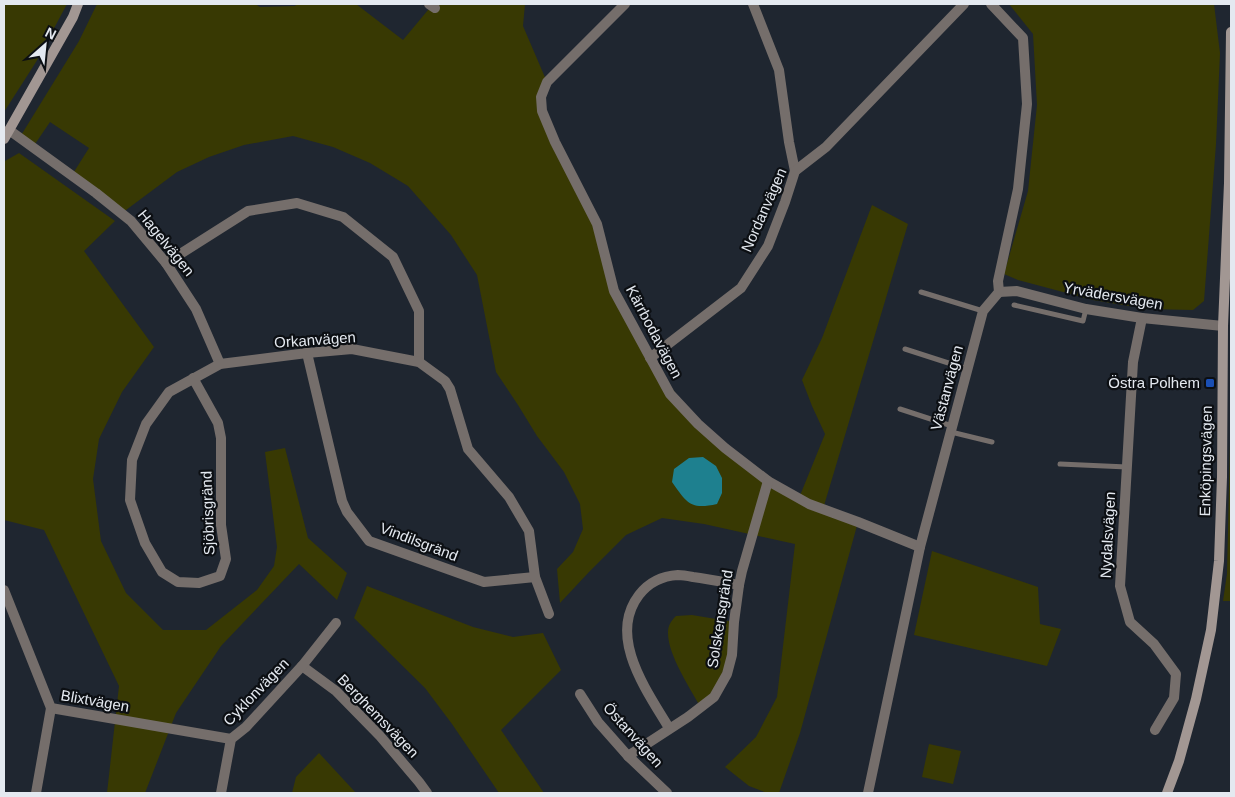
<svg xmlns="http://www.w3.org/2000/svg" width="1235" height="797" font-family="Arial,sans-serif">
	<style>
		.green { fill: #383903 }
		.water { fill: #1e808f }
		.lines { fill: none; stroke-linecap: round; stroke-linejoin: round }
		.lane { stroke: #756e6b; stroke-width: 5 }
		.street { stroke: #756e6b; stroke-width: 10 }
		.secondary { stroke: #a29793; stroke-width: 10 }
		.transit-dot { fill: #1a4fb4; stroke: #0c0f13; stroke-width: 2 }
		.labels { text-anchor: middle; stroke-width: 4.5; stroke-linejoin: round; paint-order: stroke }
		.street-label { font-size: 15px; fill: #e4e9f0; stroke: #0c0f13 }
		.poi-label { font-size: 15px; fill: #e4e9f0; stroke: #0c0f13; text-anchor: end }
	</style>
	<rect width="100%" height="100%" fill="#1f2630"/>
	<g class="green">
		<polygon points="4,4 67,4 36,62 4,112"/>
		<polygon points="97,4 255,4 260,7 295,6 297,4 356,4 403,40 433,4 525,4 523,26 547,82 542,111 597,224 614,291 650,358 698,424 799,498 825,434 812,406 802,380 822,338 872,205 908,224 823,509 858,522 800,733 779,793 767,793 749,786 725,767 756,737 777,697 795,544 704,524 662,518 626,535 589,572 560,603 557,569 573,552 583,529 580,504 564,472 537,436 518,405 496,372 477,275 451,235 408,186 370,163 333,147 293,136 244,145 209,157 177,172 122,213 72,175 89,148 50,122 33,147 20,137 79,41"/>
		<polygon points="1009,4 1214,4 1220,53 1216,144 1204,301 1193,310 1147,309 1093,300 1018,280 1004,274 1028,191 1037,105 1033,34"/>
		<polygon points="19,153 115,221 84,251 154,347 122,392 99,439 93,479 101,541 126,593 163,630 206,630 257,590 274,566 277,547 265,452 285,448 308,538 347,573 337,600 299,564 221,646 176,713 145,793 107,793 119,686 44,530 4,520 4,163 5,161"/>
		<polygon points="1231,398 1231,601 1223,601 1227,574"/>
		<polygon points="932,551 1038,587 1040,624 1061,629 1047,666 914,635"/>
		<polygon points="367,586 473,627 513,637 543,633 561,670 501,730 544,793 499,793 452,724 425,688 354,618"/>
		<path d="M 692,615 L 734,622 L 727,674 L 701,708 C 690,688 668,655 668,633 C 668,625 671,621 676,616 Z"/>
		<polygon points="929,744 961,751 953,784 922,777"/>
		<polygon points="319,753 356,793 292,793 296,777"/>
	</g>
	<path class="water" d="M 703,457 L 716,466 L 722,478 L 722,493 L 717,504 C 690,510 687,503 672,482 L 674,469 L 689,458 Z"/>
	<g class="lines">
		<g class="lane">
			<polyline points="921,292 983,311"/>
			<polyline points="1014,305 1083,321 1086,309"/>
			<polyline points="905,349 967,369"/>
			<polyline points="900,409 952,426"/>
			<polyline points="951,432 992,442"/>
			<polyline points="1060,464 1127,467"/>
		</g>
		<g class="street">
			<polyline points="429,4 435,8"/>
			<polyline points="625,4 547,82 541,97 542,111 555,142 597,224 614,291 670,394 698,424 725,448 768,481 809,504 858,522 920,547"/>
			<polyline points="753,4 779,70 789,142 795,171"/>
			<polyline points="9,130 96,193 131,221 166,263 196,309 220,364"/>
			<polyline points="166,263 248,211 297,203 343,217 393,257 419,311 419,362"/>
			<polyline points="999,292 1017,291 1086,309 1142,318 1223,326"/>
			<polyline points="1142,318 1133,362 1120,586 1130,622 1154,644 1176,674 1174,698 1155,730"/>
			<polyline points="307,353 342,501 347,512 369,541 484,582 535,577"/>
			<polyline points="650,358 741,288 768,246 785,202 795,171 826,147 964,4"/>
			<polyline points="193,378 218,423 221,438 221,525 226,559 220,576 199,583 178,582 162,572 145,543 130,500 132,460 146,424 169,392 220,364 307,353 352,349 419,362 445,381 450,389 468,449 509,497 529,531 535,577 549,614"/>
			<polyline points="4,590 51,708 231,739"/>
			<polyline points="302,666 336,691 380,736 419,782 427,793"/>
			<polyline points="580,694 598,722 628,756 667,793"/>
			<path d="M 669,728 C 647,691 607,637 639,595 C 649,582 661,576 678,575 C 683,575 688,576 693,577 C 708,579 723,582 739,585"/>
			<polyline points="628,756 688,717 714,697 727,674 732,655 734,622 739,585 742,571 768,481"/>
			<polyline points="36,793 51,708"/>
			<polyline points="221,793 231,739 246,727 302,666 336,623"/>
			<polyline points="868,793 920,547 983,311 999,292 998,281 1018,189 1027,104 1023,38 991,4"/>
		</g>
		<g class="secondary">
			<polyline points="4,139 73,17 78,4"/>
			<polyline points="1167,793 1179,761 1196,699 1211,630 1219,561 1222,477 1223,326 1229,183 1231,32"/>
		</g>
	</g>
	<rect class="transit-dot" x="1205" y="378" width="10" height="10" rx="2.5"/>
	<g class="labels">
		<g class="street-label">
			<text transform="translate(764 210) rotate(-66)" y="5">Nordanvägen</text>
			<text transform="translate(166 243) rotate(51)" y="5">Hagelvägen</text>
			<text transform="translate(1113 296) rotate(10)" y="5">Yrvädersvägen</text>
			<text transform="translate(654 332) rotate(62)" y="5">Kärrbodavägen</text>
			<text transform="translate(315 340) rotate(-4)" y="5">Orkanvägen</text>
			<text transform="translate(947 388) rotate(-75)" y="5">Västanvägen</text>
			<text transform="translate(1206 461) rotate(-89)" y="5">Enköpingsvägen</text>
			<text transform="translate(208 513) rotate(-92)" y="5">Sjöbrisgränd</text>
			<text transform="translate(1108 535) rotate(-87)" y="5">Nydalsvägen</text>
			<text transform="translate(419 542) rotate(21)" y="5">Vindilsgränd</text>
			<text transform="translate(720 619) rotate(-81)" y="5">Solskensgränd</text>
			<text transform="translate(256 692) rotate(-46)" y="5">Cyklonvägen</text>
			<text transform="translate(95 701) rotate(10)" y="5">Blixtvägen</text>
			<text transform="translate(378 716) rotate(46)" y="5">Berghemsvägen</text>
			<text transform="translate(633 735) rotate(48)" y="5">Östanvägen</text>
		</g>
		<g class="poi-label">
			<text x="1200" y="388">Östra Polhem</text>
		</g>
	</g>
	<rect width="1235" height="797" fill="none" stroke="#e4e9f0" stroke-width="10"/>
	<g transform="translate(45 45) rotate(27)" stroke="#0c0f13" stroke-width="4" paint-order="stroke">
	<path d="M0-4L9 19L0 12L-9 19Z" fill="#e4e9f0"/>
	<text y="-8" font-size="14" font-weight="bold" text-anchor="middle" fill="#e4e9f0">N</text>
	</g>
</svg>
